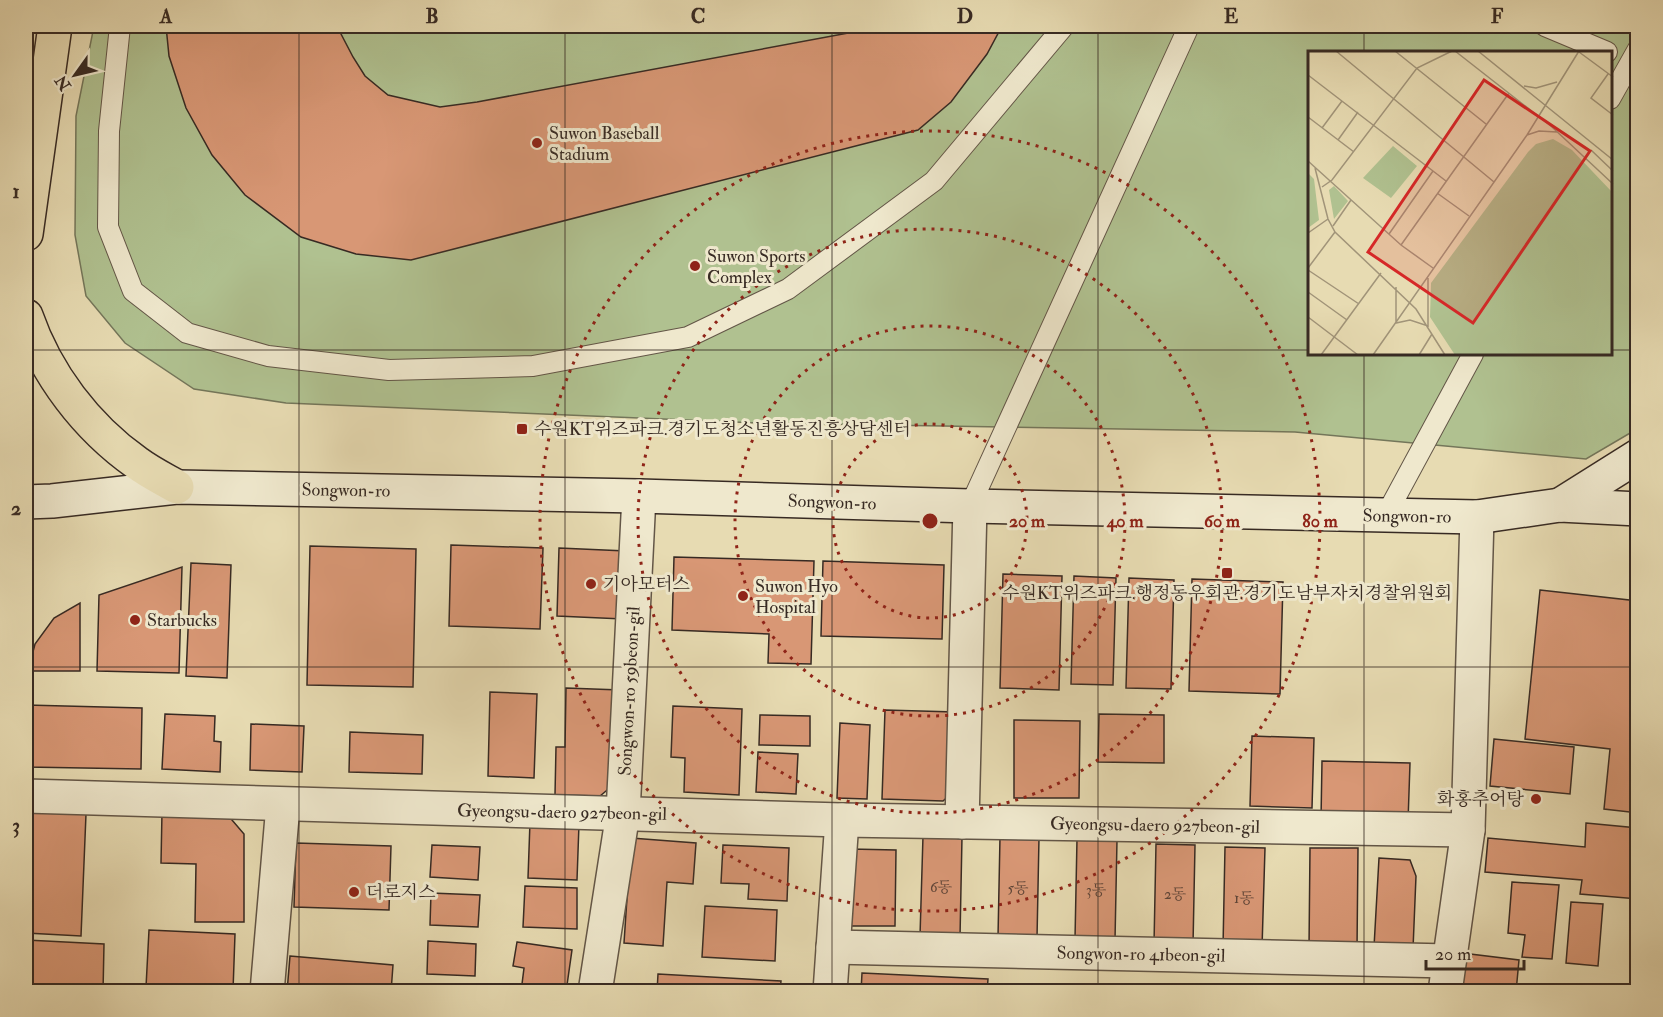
<svg xmlns="http://www.w3.org/2000/svg" width="1663" height="1017" font-family="'IM FELL Double Pica','Noto Serif KR',serif">
	<style>
		.green { fill: #b0c190; stroke: #74765a; stroke-width: 1.5; fill-rule: evenodd }
		.building { fill: #d89775; stroke: #372a23; stroke-width: 1.5 }
		.lines { fill: none; stroke-linecap: round; stroke-linejoin: round }
		.lane-casing { stroke: #635647; stroke-width: 22 }
		.street-casing { stroke: #635647; stroke-width: 36 }
		.secondary-casing { stroke: #372a23; stroke-width: 36 }
		.primary-casing { stroke: #372a23; stroke-width: 36 }
		.lane { stroke: #efe8cd; stroke-width: 20 }
		.street { stroke: #efe8cd; stroke-width: 33 }
		.secondary { stroke: #efe8cd; stroke-width: 33 }
		.primary { stroke: #e7dbb2; stroke-width: 33 }
		.grid { fill: none; stroke: #372a23; stroke-width: 1.5; stroke-opacity: 0.55 }
		.ring { fill: none; stroke: #8f2418; stroke-width: 3; stroke-dasharray: 3 6 }
		.poi-dot { fill: #8f2418; stroke: #efe8cd; stroke-width: 2 }
		.labels { text-anchor: middle; stroke-width: 6; stroke-linejoin: round; paint-order: stroke }
		.number-label { font-size: 15px; fill: #5f4538 }
		.poi-label { font-size: 18px; fill: #372a23; stroke: #efe8cd; text-anchor: start }
		.street-label { font-size: 18px; fill: #372a23; stroke: #efe8cd }
		.inset-road { fill: none; stroke: #a19479; stroke-width: 1.5 }
		.view { fill: #d62828; fill-opacity: 0.15; stroke: #d62828; stroke-width: 3 }
		.inset-edge { fill: none; stroke: #372a23; stroke-width: 3 }
		.centre { fill: #8f2418; stroke: #efe8cd; stroke-width: 3 }
		.ring-label { font-size: 18px; text-anchor: middle; font-weight: bold; fill: #8f2418; stroke: #efe8cd; stroke-width: 6; stroke-linejoin: round; paint-order: stroke }
		.neatline { fill: none; stroke: #372a23; stroke-width: 2 }
		.grid-label { font-size: 20px; text-anchor: middle; font-weight: bold; fill: #372a23 }
	</style>
	<rect width="100%" height="100%" fill="#e7dbb2"/>
	<filter id="stains"><feTurbulence type="fractalNoise" baseFrequency=".00333" numOctaves="4"/><feColorMatrix values="0 0 0 0 .2 0 0 0 0 .09 0 0 0 0 .02 0 0 0 .5 -.17"/></filter>
	<radialGradient id="worn" r=".72"><stop offset=".6" stop-color="#630" stop-opacity="0"/><stop offset="1" stop-color="#630" stop-opacity=".3"/></radialGradient>
	<path class="green" d="M 94,26 L 1637,26 L 1637,429 L 1586,459 L 1295,432 L 758,423 L 286,403 L 194,389 L 125,343 L 86,296 L 75,235 L 76,116 ZM 1309,52 L 1610,52 L 1610,354 L 1309,354 Z"/>
	<g class="building">
		<polygon points="166,26 339,26 340,32 353,57 365,76 388,95 440,107 477,102 886,26 1002,26 987,54 951,102 918,130 411,260 356,254 301,237 245,195 212,155 186,108 169,56"/>
		<polygon points="451,545 543,548 540,629 449,626"/>
		<polygon points="310,546 416,549 413,687 307,685"/>
		<polygon points="559,548 626,551 623,619 557,616"/>
		<polygon points="674,557 814,561 811,664 768,663 769,634 672,630"/>
		<polygon points="823,561 944,565 942,639 821,636"/>
		<polygon points="191,563 231,565 227,678 186,676"/>
		<polygon points="182,567 179,673 97,671 99,595"/>
		<polygon points="1003,574 1062,576 1059,690 1000,688"/>
		<polygon points="1074,576 1116,578 1113,685 1071,684"/>
		<polygon points="1129,578 1174,580 1171,689 1126,688"/>
		<polygon points="1192,579 1283,582 1280,694 1189,691"/>
		<polygon points="1540,590 1638,601 1638,813 1604,809 1610,749 1525,739"/>
		<polygon points="80,603 80,671 28,671 35,644 54,618"/>
		<polygon points="566,688 620,690 618,781 600,796 555,795 556,747 565,747"/>
		<polygon points="490,692 537,694 534,778 488,776"/>
		<polygon points="26,705 142,708 141,769 26,767"/>
		<polygon points="673,706 742,709 739,795 684,792 685,758 671,757"/>
		<polygon points="885,710 955,712 953,792 943,801 882,799"/>
		<polygon points="165,714 215,716 214,741 221,742 220,772 162,769"/>
		<polygon points="1099,714 1164,715 1164,763 1098,762"/>
		<polygon points="760,715 810,716 810,746 759,745"/>
		<polygon points="1014,720 1080,721 1079,798 1014,798"/>
		<polygon points="840,723 870,725 867,799 837,798"/>
		<polygon points="251,724 304,726 302,772 250,770"/>
		<polygon points="350,732 423,735 422,774 349,772"/>
		<polygon points="1252,736 1314,738 1312,808 1250,806"/>
		<polygon points="1494,739 1574,747 1570,794 1490,786"/>
		<polygon points="758,752 798,754 796,794 756,792"/>
		<polygon points="1322,761 1410,763 1408,822 1321,819"/>
		<polygon points="26,811 86,814 81,936 26,933"/>
		<polygon points="162,812 226,813 244,834 244,922 195,922 196,864 161,863"/>
		<polygon points="530,822 579,824 577,880 528,878"/>
		<polygon points="1586,823 1638,828 1638,899 1580,894 1582,880 1485,872 1488,838 1585,847"/>
		<polygon points="923,836 962,837 960,937 920,936"/>
		<polygon points="1000,837 1039,838 1037,938 998,937"/>
		<polygon points="631,838 696,843 693,884 667,882 663,946 624,943"/>
		<polygon points="1077,839 1117,840 1115,940 1075,939"/>
		<polygon points="296,843 391,846 389,910 294,907"/>
		<polygon points="1156,844 1195,845 1193,945 1154,944"/>
		<polygon points="432,845 480,847 478,880 430,877"/>
		<polygon points="723,845 789,848 787,901 748,899 749,884 721,883"/>
		<polygon points="1225,847 1265,848 1262,948 1223,947"/>
		<polygon points="1310,848 1358,848 1357,949 1309,948"/>
		<polygon points="850,849 896,850 895,926 849,926"/>
		<polygon points="1379,858 1410,860 1416,876 1413,949 1374,947"/>
		<polygon points="1512,882 1559,885 1552,959 1522,957 1525,935 1508,933"/>
		<polygon points="525,886 577,888 577,929 523,927"/>
		<polygon points="431,893 480,895 478,927 430,925"/>
		<polygon points="1571,902 1603,904 1598,966 1566,963"/>
		<polygon points="705,906 777,910 775,961 702,957"/>
		<polygon points="149,930 235,934 233,991 146,987"/>
		<polygon points="26,940 104,944 103,992 26,992"/>
		<polygon points="428,941 476,944 475,976 427,974"/>
		<polygon points="517,942 572,950 566,992 521,992 524,968 513,966"/>
		<polygon points="1462,953 1519,960 1516,992 1458,992"/>
		<polygon points="290,956 393,965 391,992 287,992"/>
		<polygon points="1632,967 1638,968 1638,992 1629,992"/>
		<polygon points="862,973 988,979 987,992 861,992"/>
		<polygon points="658,974 781,981 780,992 657,992"/>
	</g>
	<g class="lines">
		<g class="lane-casing">
			<g id="lane">
				<polyline points="120,26 109,131 108,227 133,291 187,333 268,356 389,370 533,366 688,337 788,289 934,181 1064,26"/>
				<polyline points="1545,26 1607,52"/>
				<polyline points="1610,99 1638,49"/>
				<polyline points="970,506 1189,26"/>
				<polyline points="1386,515 1473,354"/>
			</g>
		</g>
		<g class="street-casing">
			<g id="street">
				<polyline points="26,796 842,820 1468,830"/>
				<polyline points="962,822 970,506"/>
				<polyline points="833,947 1449,961"/>
				<polyline points="267,992 283,805"/>
				<polyline points="595,992 623,813 639,496"/>
				<polyline points="830,992 842,820"/>
				<polyline points="1445,992 1468,830 1477,517"/>
			</g>
		</g>
		<g class="secondary-casing">
			<g id="secondary">
				<polyline points="26,502 52,501 177,487 639,496 970,506 1477,517 1560,505 1638,509"/>
				<polyline points="1560,505 1638,456"/>
			</g>
		</g>
		<g class="primary-casing">
			<g id="primary">
				<polyline points="26,234 55,26"/>
				<path d="M 26,316 C 46,374 86,427 137,463 C 149,472 163,479 177,487"/>
			</g>
		</g>
		<use href="#lane" class="lane"/>
		<use href="#street" class="street"/>
		<use href="#secondary" class="secondary"/>
		<use href="#primary" class="primary"/>
	</g>
	<path class="grid" d="M 299,26 L 299,992M 565,26 L 565,992M 832,26 L 832,992M 1098,26 L 1098,992M 1364,26 L 1364,52M 26,350 L 1309,350M 1610,350 L 1638,350M 1364,354 L 1364,992M 26,667 L 1638,667"/>
	<g class="ring">
		<circle cx="930" cy="521" r="97"/>
		<circle cx="930" cy="521" r="195"/>
		<circle cx="930" cy="521" r="292"/>
		<circle cx="930" cy="521" r="390"/>
	</g>
	<g class="poi-dot">
		<circle cx="537" cy="143" r="6"/>
		<circle cx="695" cy="266" r="6"/>
		<rect x="516" y="423" width="12" height="12" rx="3"/>
		<rect x="1221" y="567" width="12" height="12" rx="3"/>
		<circle cx="591" cy="584" r="6"/>
		<circle cx="743" cy="596" r="6"/>
		<circle cx="135" cy="620" r="6"/>
		<circle cx="1536" cy="799" r="6"/>
		<circle cx="354" cy="892" r="6"/>
	</g>
	<g class="labels">
		<g class="number-label">
			<text x="941" y="892">6동</text>
			<text x="1018" y="893">5동</text>
			<text x="1096" y="895">3동</text>
			<text x="1175" y="899">2동</text>
			<text x="1244" y="903">1동</text>
		</g>
		<g class="poi-label">
			<text x="549" y="139">Suwon Baseball<tspan x="549" dy="21">Stadium</tspan></text>
			<text x="707" y="262">Suwon Sports<tspan x="707" dy="21">Complex</tspan></text>
			<text x="534" y="435">수원KT위즈파크.경기도청소년활동진흥상담센터</text>
			<text x="603" y="590">기아모터스</text>
			<text x="755" y="592">Suwon Hyo<tspan x="755" dy="21">Hospital</tspan></text>
			<text x="1227" y="599" text-anchor="middle">수원KT위즈파크.행정동우회관.경기도남부자치경찰위원회</text>
			<text x="147" y="626">Starbucks</text>
			<text x="1524" y="805" text-anchor="end">화홍추어탕</text>
			<text x="366" y="898">더로지스</text>
		</g>
		<g class="street-label">
			<text transform="translate(346 490) rotate(1)" y="6">Songwon-ro</text>
			<text transform="translate(832 502) rotate(2)" y="6">Songwon-ro</text>
			<text transform="translate(1407 516) rotate(1)" y="6">Songwon-ro</text>
			<text transform="translate(629 691) rotate(-87)" y="6">Songwon-ro 59beon-gil</text>
			<text transform="translate(562 812) rotate(1)" y="6">Gyeongsu-daero 927beon-gil</text>
			<text transform="translate(1155 825) rotate(1)" y="6">Gyeongsu-daero 927beon-gil</text>
			<text transform="translate(1141 954) rotate(1)" y="6">Songwon-ro 41beon-gil</text>
		</g>
	</g>
	<g transform="translate(1308 51)">
		<rect width="304" height="304" fill="#e7dbb2"/>
		<path d="M 245,88 L 264,99 L 304,141 L 304,304 L 147,304 L 122,266 L 123,232 L 220,101 L 228,93 ZM 85,95 L 109,115 L 83,147 L 55,127 ZM 0,122 L 6,128 L 11,169 L 0,177 ZM 26,135 L 40,150 L 26,168 L 21,139 Z" fill="#b0c190"/>
		<path class="inset-road" d="M 28,0 L 186,131M 87,0 L 178,73M 147,0 L 244,76 L 305,133M 170,0 L 305,109M 271,1 L 305,26M 300,23 L 283,47 L 305,64M 0,24 L 138,130M 216,35 L 228,37 L 249,31M 0,66 L 46,101M 14,77 L 34,50M 219,84 L 231,80 L 249,81M 30,89 L 50,61M 283,99 L 305,120M 0,110 L 93,194 L 125,217M 7,117 L 20,168 L 27,181 L 108,258 L 137,304M 14,136 L 24,129 L 109,17 L 144,0M 129,142 L 161,165M 25,175 L 43,149M 0,182 L 20,168M 81,183 L 125,120M 93,194 L 201,42M 0,217 L 27,181M 0,219 L 51,253M 88,236 L 88,272 L 102,269 L 120,275 L 120,227M 0,241 L 39,269M 0,266 L 50,304M 13,304 L 73,222M 65,304 L 219,84 L 271,0M 111,304 L 124,283"/>
		<path class="view" d="M 176,29 L 282,100 L 165,272 L 60,201 Z"/>
		<rect width="304" height="304" class="inset-edge"/>
	</g>
	<circle cx="930" cy="521" r="9" class="centre"/>
	<g class="ring-label">
		<text x="1027" y="527">20 m</text>
		<text x="1125" y="527">40 m</text>
		<text x="1222" y="527">60 m</text>
		<text x="1320" y="527">80 m</text>
	</g>
	<rect width="1663" height="1017" fill="none" stroke="#e7dbb2" stroke-width="66"/>
	<g transform="translate(75 75) rotate(236)" stroke="#efe8cd" stroke-width="4.5" paint-order="stroke">
	<path d="M0-4.5L10 22L0 15L-10 22Z" fill="#372a23"/>
	<text y="-9" font-size="16" font-weight="bold" text-anchor="middle" fill="#372a23">N</text>
	</g>
	<path d="M1426 960v9h98v-9" fill="none" stroke="#372a23" stroke-width="3"/>
	<text x="1435" y="960" font-size="18" fill="#372a23" stroke="#efe8cd" stroke-width="4.5" paint-order="stroke">20 m</text>
	<rect x="33" y="33" width="1597" height="951" class="neatline"/>
	<g class="grid-label">
		<text x="166" y="23">A</text>
		<text x="432" y="23">B</text>
		<text x="698" y="23">C</text>
		<text x="965" y="23">D</text>
		<text x="1231" y="23">E</text>
		<text x="1497" y="23">F</text>
		<text x="16" y="198">1</text>
		<text x="16" y="515">2</text>
		<text x="16" y="832">3</text>
	</g>
	<rect width="100%" height="100%" filter="url(#stains)"/>
	<rect width="100%" height="100%" fill="url(#worn)"/>
</svg>
